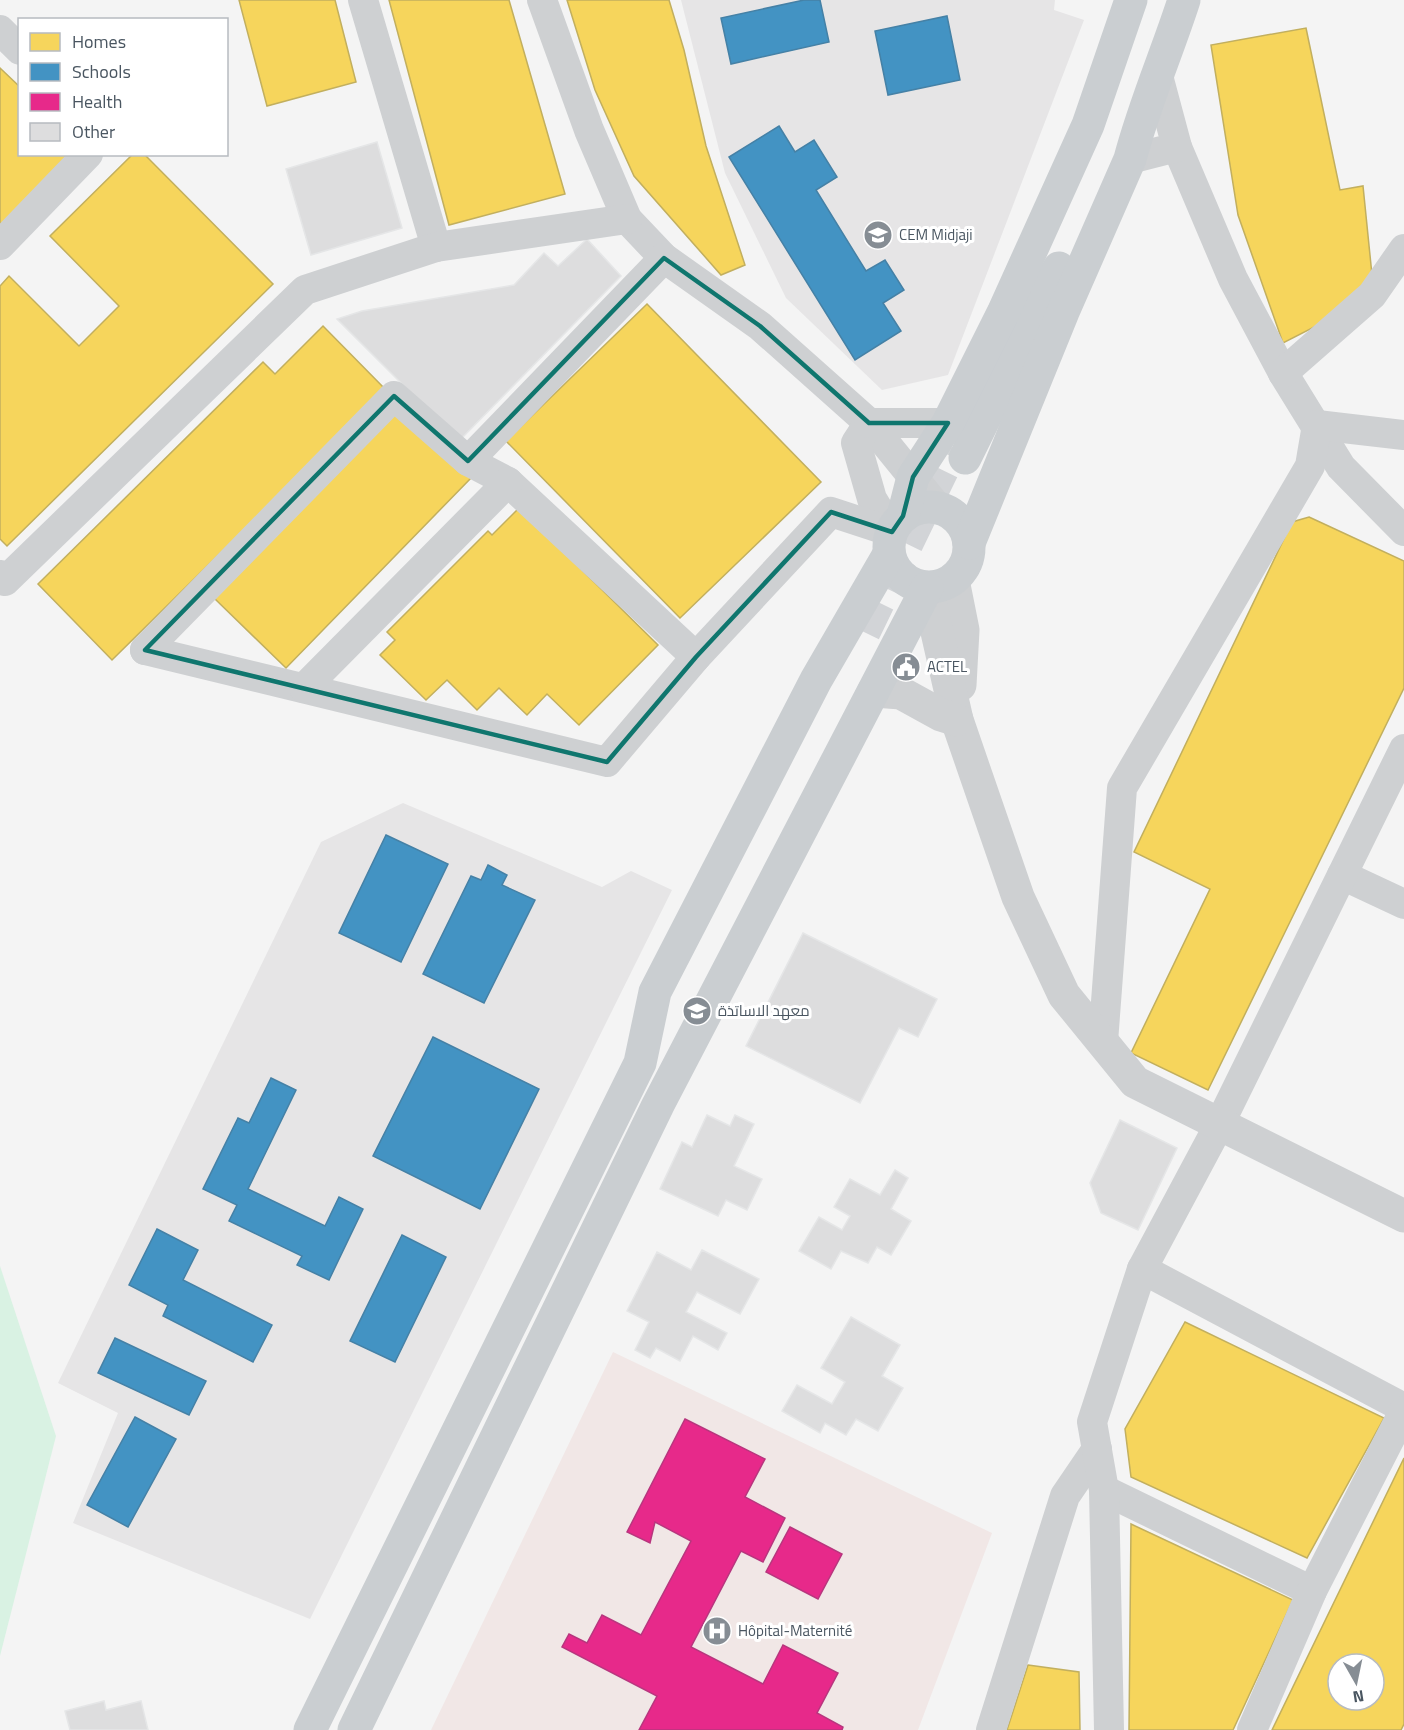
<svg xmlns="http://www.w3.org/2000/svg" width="1404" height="1730" font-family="'Titillium Web',Cairo,sans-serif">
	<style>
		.education { fill: #e6e5e6 }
		.medical { fill: #f1e7e6 }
		.green { fill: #d9f2e3 }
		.homes { fill: #f6d55c; stroke: #c2af5e; stroke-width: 1.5; fill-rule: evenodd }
		.schools { fill: #4393c3; stroke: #4581a6; stroke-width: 1.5 }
		.health { fill: #e7298a; stroke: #b8367e; stroke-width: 1.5 }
		.building { fill: #ddddde; stroke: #e5e6e7; stroke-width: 1.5 }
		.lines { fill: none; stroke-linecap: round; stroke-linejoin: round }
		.primary-tunnel { stroke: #d2d4d7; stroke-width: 33; stroke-dasharray: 33 16; stroke-linecap: butt }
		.minor { stroke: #ced0d2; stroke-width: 30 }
		.tertiary { stroke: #ced0d2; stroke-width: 33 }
		.primary { stroke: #caced1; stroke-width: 33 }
		.marked { fill: none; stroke: #0f766e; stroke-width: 4.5; stroke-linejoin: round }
		.labels { text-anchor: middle; stroke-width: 6; stroke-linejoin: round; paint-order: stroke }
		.poi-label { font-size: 15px; fill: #4a5661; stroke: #fff; text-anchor: start }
	</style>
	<rect width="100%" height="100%" fill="#f4f4f4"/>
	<g class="education">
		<polygon points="681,0 1055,0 1054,10 1084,20 948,375 882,390 786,298 725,173"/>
		<polygon points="403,803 602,887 631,871 672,890 310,1619 73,1523 118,1413 58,1383 321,842"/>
	</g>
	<polygon class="medical" points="613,1352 992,1533 918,1730 431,1730"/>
	<polygon class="green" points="0,1266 56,1436 0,1656"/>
	<g class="homes">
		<polygon points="239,0 335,0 356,82 267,106"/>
		<polygon points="389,0 509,0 565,194 449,225"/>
		<polygon points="567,0 669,0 684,50 706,146 745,265 721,275 634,176 595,90"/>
		<polygon points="1306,28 1340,190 1363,186 1372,275 1330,319 1283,343 1238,215 1211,45"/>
		<polygon points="0,68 20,87 20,154 77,154 0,233"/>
		<polygon points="133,154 144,154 273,284 7,546 0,539 0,286 9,276 79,346 119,306 50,236"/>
		<polygon points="647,304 821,482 680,618 506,441"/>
		<polygon points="323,326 386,390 112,660 38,584 263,362 275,374"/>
		<polygon points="399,409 471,478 286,668 214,598"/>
		<polygon points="519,508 658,645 579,725 547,694 527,715 499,688 477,710 447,680 426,700 380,655 395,640 387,632 488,531 492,535"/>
		<polygon points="1309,517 1404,561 1404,688 1208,1090 1131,1053 1210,889 1134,852 1292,522"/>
		<polygon points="1185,1322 1384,1418 1307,1558 1131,1477 1125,1429"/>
		<path d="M 1404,1458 L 1404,1724 L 1401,1730 L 1272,1730 ZM 1338,1664 L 1374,1664 L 1374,1700 L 1338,1700 Z"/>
		<polygon points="1131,1524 1293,1600 1233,1730 1129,1730"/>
		<polygon points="1028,1665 1079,1672 1080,1730 1007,1730"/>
	</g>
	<g class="schools">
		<polygon points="804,0 820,0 829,42 731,64 721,18"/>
		<polygon points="947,16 960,80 888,95 875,31"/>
		<polygon points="779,126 795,152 814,140 837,177 816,190 866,271 885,260 904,290 883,303 901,331 855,360 729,157"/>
		<polygon points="386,835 448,864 401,962 339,933"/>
		<polygon points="488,865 507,875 502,885 535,900 484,1003 423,974 471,876 481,880"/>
		<polygon points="433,1037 539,1089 480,1209 373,1156"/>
		<polygon points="271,1078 296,1090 248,1189 325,1226 339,1197 363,1209 329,1280 297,1265 302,1256 229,1221 237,1205 203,1189 238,1118 249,1123"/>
		<polygon points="157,1229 198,1250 183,1280 272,1325 253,1362 163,1316 168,1305 129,1285"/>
		<polygon points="402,1235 446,1257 395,1362 350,1341"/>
		<polygon points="115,1338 206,1381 189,1415 98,1373"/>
		<polygon points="135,1417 176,1439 128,1527 87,1505"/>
	</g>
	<g class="health">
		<polygon points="685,1419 765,1459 745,1497 785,1518 763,1562 741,1551 691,1647 763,1684 783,1645 838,1673 817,1713 843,1727 842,1730 639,1730 657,1696 562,1647 569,1634 587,1643 602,1615 641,1635 691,1541 655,1522 650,1543 627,1532"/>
		<polygon points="790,1527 842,1554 818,1599 766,1572"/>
	</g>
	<g class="building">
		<polygon points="377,142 402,228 311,255 286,169"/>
		<polygon points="587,239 621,276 459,441 337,319 362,311 514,285 544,253 558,266"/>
		<polygon points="803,933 937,999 918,1037 899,1028 860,1103 746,1046"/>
		<polygon points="707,1115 730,1126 735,1115 754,1124 734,1166 762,1179 747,1210 726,1200 718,1216 660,1189 682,1142 692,1147"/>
		<polygon points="1120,1120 1177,1148 1138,1230 1101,1213 1090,1183"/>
		<polygon points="895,1170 908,1178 891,1209 911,1221 891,1255 877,1247 868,1263 841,1251 831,1269 799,1251 819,1217 842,1230 850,1216 834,1207 850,1179 880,1195"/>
		<polygon points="702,1250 759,1279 740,1314 697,1292 686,1312 727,1333 718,1350 693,1336 680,1361 656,1348 650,1358 635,1350 649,1322 627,1311 657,1252 691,1270"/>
		<polygon points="851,1317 900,1345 882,1376 903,1388 878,1431 856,1419 846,1435 825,1423 820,1433 782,1411 797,1385 832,1404 845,1382 821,1368"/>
		<polygon points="104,1701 106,1710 141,1701 148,1730 70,1730 65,1711"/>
	</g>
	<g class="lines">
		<polyline class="primary-tunnel" points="864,632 953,448"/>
		<g class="minor">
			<polyline points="363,0 436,247"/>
			<polyline points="542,0 589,130 627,219 664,258 760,326 869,423 938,508"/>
			<polyline points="0,30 20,50"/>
			<polyline points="1177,147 1233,279 1283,373 1341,467 1404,531"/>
			<polyline points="1130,159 1177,147 1158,76"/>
			<polyline points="0,245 88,154"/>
			<polyline points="1283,373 1372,295 1404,249"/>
			<polyline points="869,423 856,443 872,499 892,532"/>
			<polyline points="869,423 948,423"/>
			<polyline points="468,461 664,258"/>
			<polyline points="0,575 5,581 305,290 436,247 627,219"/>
			<polyline points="145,650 607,762 696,657 831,512 892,532"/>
			<polyline points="145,650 394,396 468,461 508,482 696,657"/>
			<polyline points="304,688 508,482"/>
			<polyline points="1342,875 1404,904"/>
			<polyline points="1103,1042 1122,788 1310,466 1317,425 1404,435"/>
			<polyline points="1142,1269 1404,1408"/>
			<polyline points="1104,1490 1312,1591"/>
			<polyline points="991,1730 1065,1496 1097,1449"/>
			<polyline points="1109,1730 1104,1490 1092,1422 1142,1269 1219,1125 1404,749"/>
			<polyline points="1252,1730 1312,1591 1404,1411"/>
		</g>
		<g class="tertiary">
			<polyline points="953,580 963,630 960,685"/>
			<polyline points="927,588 957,720 1018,897 1064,995 1135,1082 1404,1216"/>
			<polyline points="874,691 901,693 941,715 957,720"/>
		</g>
		<g class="primary">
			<polyline points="965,458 1059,268"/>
			<circle cx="929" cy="547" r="40"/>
			<polyline points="903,516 913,477 948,423 1003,313 1088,125 1131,0"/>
			<path d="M 969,543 L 1063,312 L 1130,159 C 1144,105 1167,53 1184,0"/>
			<polyline points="310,1730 640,1063 655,992 816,680 889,554"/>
			<polyline points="354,1730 658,1105 927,588"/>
		</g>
	</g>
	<path class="marked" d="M 664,258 L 760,326 L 869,423 L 948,423 L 913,477 L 903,516 L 892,532 L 831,512 L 696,657 L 607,762 L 145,650 L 394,396 L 468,461 Z"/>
	<defs>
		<g id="school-disc" transform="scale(1.5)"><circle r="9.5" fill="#868d94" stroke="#fff"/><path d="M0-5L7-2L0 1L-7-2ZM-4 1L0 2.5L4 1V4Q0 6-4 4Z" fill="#fff"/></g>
		<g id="civic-disc" transform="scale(1.5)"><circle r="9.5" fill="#868d94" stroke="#fff"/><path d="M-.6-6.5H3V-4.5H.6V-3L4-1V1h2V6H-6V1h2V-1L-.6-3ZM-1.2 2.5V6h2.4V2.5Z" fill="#fff"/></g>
		<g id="university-disc" transform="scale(1.5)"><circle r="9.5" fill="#868d94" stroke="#fff"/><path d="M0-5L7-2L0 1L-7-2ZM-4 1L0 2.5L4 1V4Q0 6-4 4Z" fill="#fff"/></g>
		<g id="hospital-disc" transform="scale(1.5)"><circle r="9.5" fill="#868d94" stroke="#fff"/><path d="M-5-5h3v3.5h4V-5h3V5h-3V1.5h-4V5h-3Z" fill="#fff"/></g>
	</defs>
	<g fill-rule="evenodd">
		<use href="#school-disc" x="878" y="235"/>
		<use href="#civic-disc" x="906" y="667"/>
		<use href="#university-disc" x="697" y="1011"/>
		<use href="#hospital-disc" x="717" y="1631"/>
	</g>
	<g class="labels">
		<g class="poi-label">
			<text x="899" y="240">CEM Midjaji</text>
			<text x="927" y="672">ACTEL</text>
			<text x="718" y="1016">معهد الاساتذة</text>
			<text x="738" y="1636">Hôpital-Maternité</text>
		</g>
	</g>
	<rect x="18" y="18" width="210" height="138" fill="#ffffff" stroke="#b7bbc0" stroke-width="1.5"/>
	<rect x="30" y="33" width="30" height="18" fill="#f6d55c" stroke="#b7bbc0" stroke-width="1.5"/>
	<text x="72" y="48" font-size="18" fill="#4a5661">Homes</text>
	<rect x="30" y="63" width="30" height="18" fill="#4393c3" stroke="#b7bbc0" stroke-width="1.5"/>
	<text x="72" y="78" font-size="18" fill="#4a5661">Schools</text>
	<rect x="30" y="93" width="30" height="18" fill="#e7298a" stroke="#b7bbc0" stroke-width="1.5"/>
	<text x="72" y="108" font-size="18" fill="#4a5661">Health</text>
	<rect x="30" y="123" width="30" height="18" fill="#ddddde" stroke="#b7bbc0" stroke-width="1.5"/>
	<text x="72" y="138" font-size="18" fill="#4a5661">Other</text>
	<g transform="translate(1356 1682) rotate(171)"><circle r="28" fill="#ffffff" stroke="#b7bbc0" stroke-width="1.5"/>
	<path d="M0-4.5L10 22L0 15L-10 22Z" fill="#868d94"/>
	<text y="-9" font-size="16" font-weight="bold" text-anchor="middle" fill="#4a5661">N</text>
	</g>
</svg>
